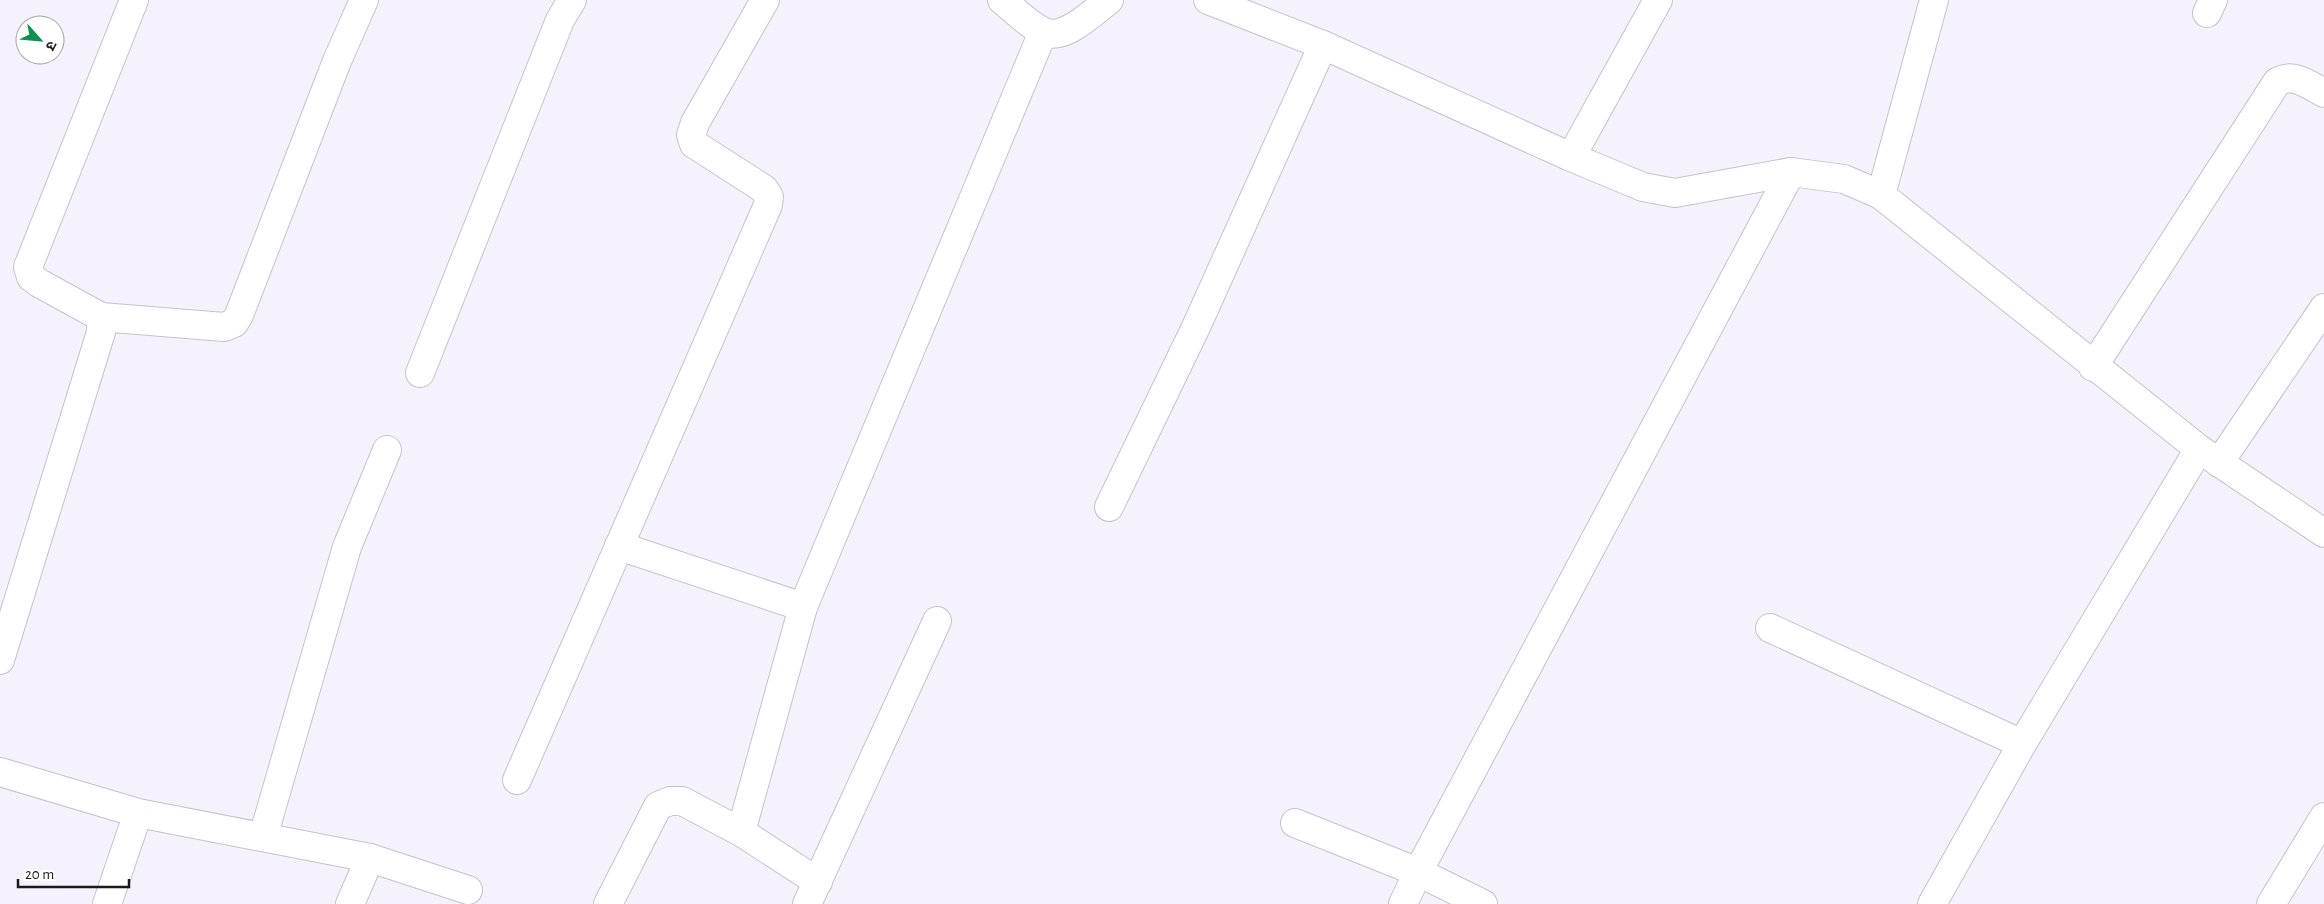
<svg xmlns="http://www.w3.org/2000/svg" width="2324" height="904" font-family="'Alegreya Sans','Noto Sans Devanagari',sans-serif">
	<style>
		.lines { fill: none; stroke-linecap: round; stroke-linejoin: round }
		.street-casing { stroke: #c5c2cd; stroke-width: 30 }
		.street { stroke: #fff; stroke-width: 28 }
	</style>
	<rect width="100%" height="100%" fill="#f5f2fd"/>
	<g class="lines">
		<g class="street-casing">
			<g id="street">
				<path d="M 1002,0 C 1014,10 1028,24 1042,31 C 1063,43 1093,12 1109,0"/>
				<polyline points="1208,0 1323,45 1571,157 1643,187 1675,193 1791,172 1844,179 1881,195 2199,449 2324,533"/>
				<polyline points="2207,13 2213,0"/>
				<polyline points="1571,157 1658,0"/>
				<polyline points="1881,195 1934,0"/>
				<polyline points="101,317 39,283 31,277 28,267 134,0"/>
				<path d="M 2093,367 L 2277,82 C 2293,72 2309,85 2324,93"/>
				<polyline points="420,373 560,20 572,0"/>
				<polyline points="2219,463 2324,308"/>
				<polyline points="1109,507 1196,327 1323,45"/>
				<polyline points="619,546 803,607"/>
				<polyline points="1770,628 2022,744"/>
				<polyline points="0,660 101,332 101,317 224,327 234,323 239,315 337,61 364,0"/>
				<polyline points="0,772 138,813 370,858 468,890"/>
				<polyline points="517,780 768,205 769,197 764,189 694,144 691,135 695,123 765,0"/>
				<polyline points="1295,823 1418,872 1483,904"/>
				<polyline points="741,832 803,607 1043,32"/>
				<polyline points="263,837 347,547 387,450"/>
				<polyline points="107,904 138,813"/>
				<polyline points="350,904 370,858"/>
				<polyline points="608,904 658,806 670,801 682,801 741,832 818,882"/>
				<polyline points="807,904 937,621"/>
				<polyline points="1403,904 1418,872 1791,172"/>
				<polyline points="1932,904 2022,744 2199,449"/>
				<polyline points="2271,904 2324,817"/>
			</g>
		</g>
		<use href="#street" class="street"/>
	</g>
	<g transform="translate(40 40) rotate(117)"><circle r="24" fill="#ffffff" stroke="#a3a3a5"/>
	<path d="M0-4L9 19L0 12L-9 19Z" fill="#099352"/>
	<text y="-8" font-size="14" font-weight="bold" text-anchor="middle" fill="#1a191d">उ</text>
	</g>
	<path d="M18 879v8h111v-8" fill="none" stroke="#1a191d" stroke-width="2.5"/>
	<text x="25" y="879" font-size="15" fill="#1a191d" stroke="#ffffff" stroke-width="4" paint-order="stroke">20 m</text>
</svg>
